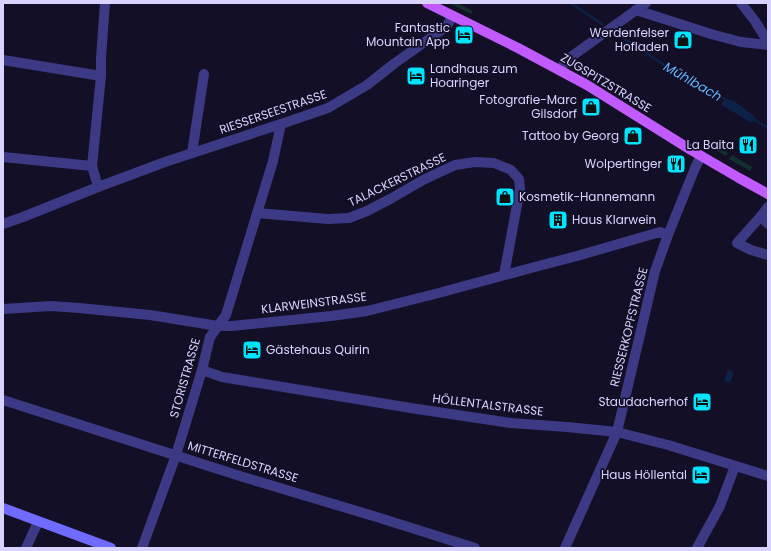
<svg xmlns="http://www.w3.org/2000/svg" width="771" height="551" font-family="Poppins,sans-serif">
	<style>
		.grass { fill: #12302f }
		.water { fill: #0c2248 }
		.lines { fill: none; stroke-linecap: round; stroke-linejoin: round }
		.stream { stroke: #0c2248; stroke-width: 2.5 }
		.street { stroke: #3d3a85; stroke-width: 10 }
		.secondary { stroke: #6f6bff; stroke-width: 10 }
		.primary { stroke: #c25bff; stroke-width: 10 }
		.labels { text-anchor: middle; stroke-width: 3.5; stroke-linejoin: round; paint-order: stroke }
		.poi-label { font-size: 12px; fill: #d9d4ff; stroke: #130f26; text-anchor: end }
		.street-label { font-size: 12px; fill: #d9d4ff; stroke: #130f26 }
		.water-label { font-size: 13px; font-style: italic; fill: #62b6ff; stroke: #130f26 }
	</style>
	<rect width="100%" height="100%" fill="#130f26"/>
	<g class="grass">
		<polygon points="449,3 457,3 473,11 471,14"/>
		<polygon points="709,142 728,153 726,156 707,145"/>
		<polygon points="732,155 752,167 750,171 729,159"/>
	</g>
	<g class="water">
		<polygon points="726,99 734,101 754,116 755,120 753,122 750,122 722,105 722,103"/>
		<polygon points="728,370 734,372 730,383 724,381"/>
	</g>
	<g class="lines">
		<g class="stream">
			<polyline points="571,3 602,24"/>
			<polyline points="617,34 672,70 728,101"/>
			<polyline points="753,119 768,128"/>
		</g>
		<g class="street">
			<polyline points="741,3 755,21 768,42"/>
			<polyline points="636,10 711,34 741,42 768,45"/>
			<polyline points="3,60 101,76"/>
			<polyline points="559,70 568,59 646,3"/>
			<polyline points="192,153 204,74"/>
			<polyline points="3,157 92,166"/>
			<polyline points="98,187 92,166 101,76 101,58 105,3"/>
			<polyline points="768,207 761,216 768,224"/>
			<polyline points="257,213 328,219 349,218 367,211 392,198 423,180 455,165 475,162 494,163 511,170 519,179 520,189 504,275"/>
			<polyline points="761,216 737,243 751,250 768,255"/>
			<polyline points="3,224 23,217 98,187 165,162 281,124 328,108 367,85 395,63 429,39 447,26 452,16"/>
			<polyline points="3,309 51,306 79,308 150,315 218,326 232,326 331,316 367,311 435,294 531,268 577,256 660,232 668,235"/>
			<polyline points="202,370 222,377 417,409 511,423 567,427 617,432 668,445 768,476"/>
			<polyline points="3,400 243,477 380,518 475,548"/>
			<polyline points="26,548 38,522"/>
			<polyline points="142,548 176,455 202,370 210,337 226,315 273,161 281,124"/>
			<polyline points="565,548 617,432 655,271 668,235 695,168 701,156"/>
			<polyline points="697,548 720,506 735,466"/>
		</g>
		<polyline class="secondary" points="3,508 111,548"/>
		<polyline class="primary" points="427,3 518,48 587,85 691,150 739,178 768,194"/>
	</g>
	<defs>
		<g id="hotel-square" transform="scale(1)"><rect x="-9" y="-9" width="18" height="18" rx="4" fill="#00e5ff" stroke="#130f26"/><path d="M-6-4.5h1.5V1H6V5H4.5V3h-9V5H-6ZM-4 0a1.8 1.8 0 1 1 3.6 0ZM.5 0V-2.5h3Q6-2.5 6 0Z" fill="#111"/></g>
		<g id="shop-square" transform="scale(1)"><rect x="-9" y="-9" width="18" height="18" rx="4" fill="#00e5ff" stroke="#130f26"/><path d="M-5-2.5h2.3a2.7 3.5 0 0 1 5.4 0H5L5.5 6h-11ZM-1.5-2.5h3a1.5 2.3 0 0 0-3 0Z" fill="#111"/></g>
		<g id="restaurant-square" transform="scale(1)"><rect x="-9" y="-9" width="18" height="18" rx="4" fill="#00e5ff" stroke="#130f26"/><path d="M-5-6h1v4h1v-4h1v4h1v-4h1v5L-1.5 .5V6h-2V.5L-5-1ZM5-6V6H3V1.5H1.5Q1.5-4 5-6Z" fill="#111"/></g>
		<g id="building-square" transform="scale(1)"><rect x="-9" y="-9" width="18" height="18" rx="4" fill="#00e5ff" stroke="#130f26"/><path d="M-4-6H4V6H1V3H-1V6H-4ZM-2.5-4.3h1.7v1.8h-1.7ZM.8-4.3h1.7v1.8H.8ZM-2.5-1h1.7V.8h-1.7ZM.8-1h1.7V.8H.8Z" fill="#111"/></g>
	</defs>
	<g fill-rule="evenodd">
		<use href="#hotel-square" x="464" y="35"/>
		<use href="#shop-square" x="683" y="40"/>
		<use href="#hotel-square" x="416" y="76"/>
		<use href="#shop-square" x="591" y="107"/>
		<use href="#shop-square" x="633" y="136"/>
		<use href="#restaurant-square" x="748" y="145"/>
		<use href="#restaurant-square" x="676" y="164"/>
		<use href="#shop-square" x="505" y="197"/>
		<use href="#building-square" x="558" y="220"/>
		<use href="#hotel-square" x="252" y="350"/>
		<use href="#hotel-square" x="702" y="402"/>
		<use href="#hotel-square" x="701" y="475"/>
	</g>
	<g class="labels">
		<g class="poi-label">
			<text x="450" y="32">Fantastic<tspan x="450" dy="14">Mountain App</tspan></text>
			<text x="669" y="37">Werdenfelser<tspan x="669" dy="14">Hofladen</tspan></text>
			<text x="430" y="73" text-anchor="start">Landhaus zum<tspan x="430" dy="14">Hoaringer</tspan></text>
			<text x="577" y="104">Fotografie-Marc<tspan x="577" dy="14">Gilsdorf</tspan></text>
			<text x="619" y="140">Tattoo by Georg</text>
			<text x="734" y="149">La Baita</text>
			<text x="662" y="168">Wolpertinger</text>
			<text x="519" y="201" text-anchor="start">Kosmetik-Hannemann</text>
			<text x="572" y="224" text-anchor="start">Haus Klarwein</text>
			<text x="266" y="354" text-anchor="start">Gästehaus Quirin</text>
			<text x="688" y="406">Staudacherhof</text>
			<text x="687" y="479">Haus Höllental</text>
		</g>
		<g class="street-label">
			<text transform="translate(606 83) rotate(31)" y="4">ZUGSPITZSTRASSE</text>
			<text transform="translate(273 112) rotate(-19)" y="4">RIESSERSEESTRASSE</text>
			<text transform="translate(397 180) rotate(-26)" y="4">TALACKERSTRASSE</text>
			<text transform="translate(314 303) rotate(-7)" y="4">KLARWEINSTRASSE</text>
			<text transform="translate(629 327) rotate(-76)" y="4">RIESSERKOPFSTRASSE</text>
			<text transform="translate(185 378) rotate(-74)" y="4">STORISTRASSE</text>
			<text transform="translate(488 405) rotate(7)" y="4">HÖLLENTALSTRASSE</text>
			<text transform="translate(243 462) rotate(17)" y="4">MITTERFELDSTRASSE</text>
		</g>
		<g class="water-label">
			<text transform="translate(693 81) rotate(30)" y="5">Mühlbach</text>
		</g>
	</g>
	<rect width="771" height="551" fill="none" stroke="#d9d4ff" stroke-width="8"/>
</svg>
